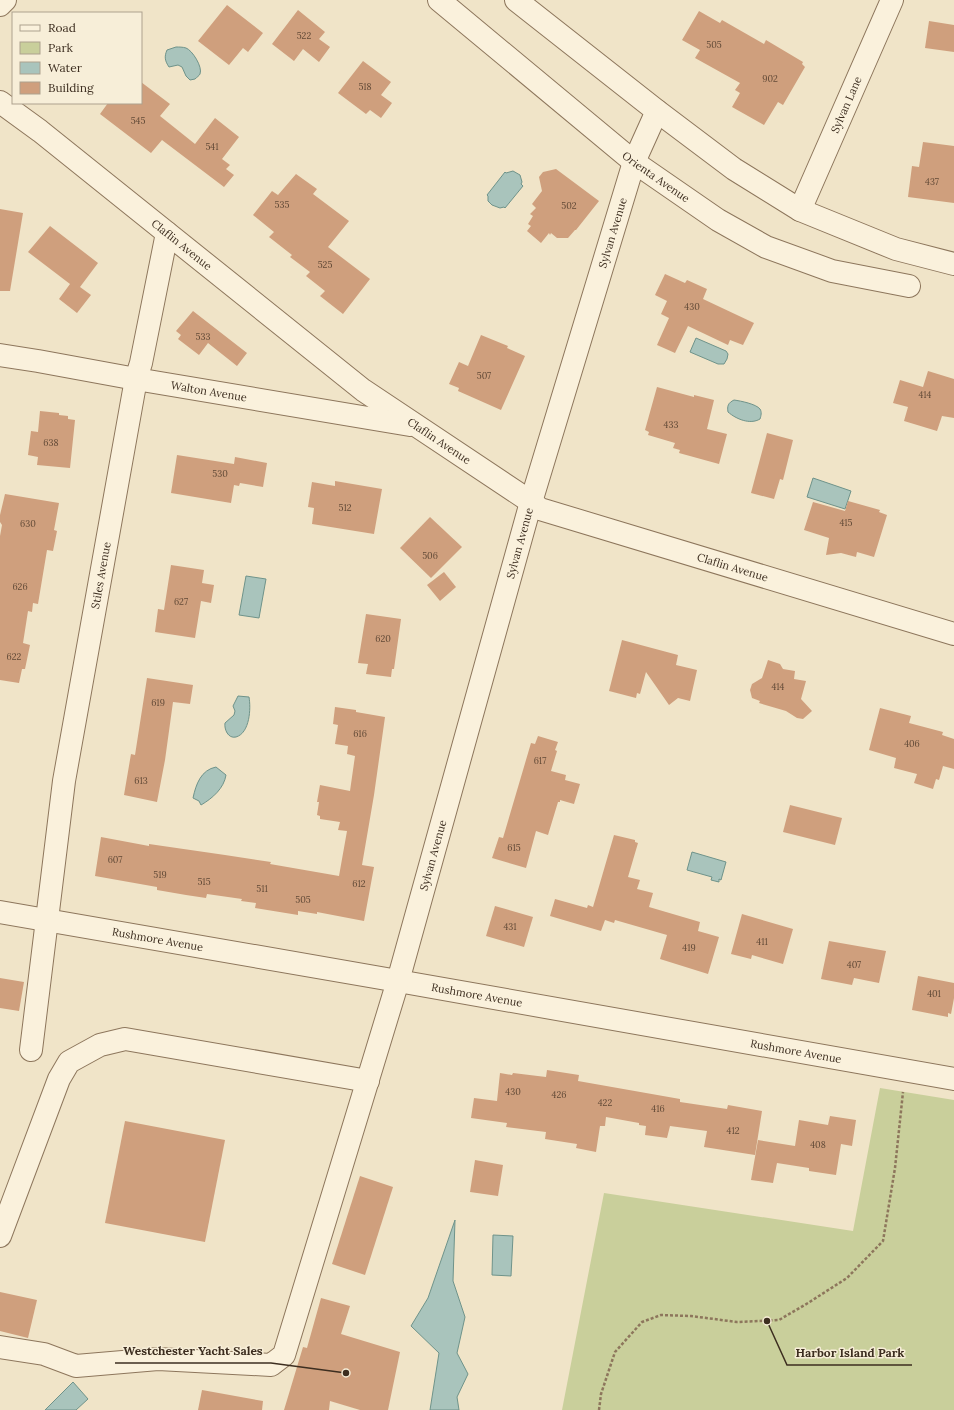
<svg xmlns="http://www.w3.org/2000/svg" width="954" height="1410" font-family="Lora,serif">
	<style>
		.green { fill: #c9cf9b }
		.water { fill: #a9c4bc; stroke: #6f938a }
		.building { fill: #cf9f7d }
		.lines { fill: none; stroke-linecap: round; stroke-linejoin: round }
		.minor-casing { stroke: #8d765c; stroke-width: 24 }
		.path { stroke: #8d765c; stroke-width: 2.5; stroke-dasharray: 3 2; stroke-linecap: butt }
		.minor { stroke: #faf1dc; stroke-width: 22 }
		.labels { text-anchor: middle; stroke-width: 3; stroke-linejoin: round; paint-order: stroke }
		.number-label { font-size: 9px; fill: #624a37 }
		.street-label { font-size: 11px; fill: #3d2e20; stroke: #f7eed8 }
		.leader { fill: none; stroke: #3d2e20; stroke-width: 1.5 }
		.callout-dot { fill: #3d2e20; stroke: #f7eed8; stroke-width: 1.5 }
		.callout-label { font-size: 12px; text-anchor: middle; font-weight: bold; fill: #3d2e20; stroke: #f7eed8; stroke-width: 3; stroke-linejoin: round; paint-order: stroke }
	</style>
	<rect width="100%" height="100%" fill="#f0e4c8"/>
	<polygon class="green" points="880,1088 954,1100 954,1410 562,1410 604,1193 853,1231"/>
	<g class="water">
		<path d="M 176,47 C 179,47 183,47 186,48 C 192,50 203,67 200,74 C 199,76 197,77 195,79 L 190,80 L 186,76 L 182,67 L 178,65 L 169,67 C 165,61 164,57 167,50 Z"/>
		<polygon points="513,171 520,175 522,182 521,184 523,186 505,208 504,207 500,208 492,205 488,201 488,196 487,195 505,172 506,173"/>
		<polygon points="696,338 726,351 728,354 727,359 724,364 718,364 690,352"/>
		<path d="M 734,400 C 741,401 756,404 760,409 C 762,412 761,416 760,419 C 750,425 736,419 728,412 C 727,406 728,403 734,400 Z"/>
		<polygon points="813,478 851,491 845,509 807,497"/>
		<polygon points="246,576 266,579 259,618 239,615"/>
		<path d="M 238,696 L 249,697 C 251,708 250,733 236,737 C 228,739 224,729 225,723 L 234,715 L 235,711 L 233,706 Z"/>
		<path d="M 216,767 L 226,775 C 224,788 213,798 201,805 L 199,801 L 193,798 C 196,784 201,770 216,767 Z"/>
		<polygon points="692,852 726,862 721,880 719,879 719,882 711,880 712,877 687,870"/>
		<polygon points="455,1220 453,1281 465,1317 457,1353 468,1374 457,1397 459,1410 430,1410 439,1353 411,1326 428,1298"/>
		<polygon points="493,1235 513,1236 511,1276 492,1275"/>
		<polygon points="73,1382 88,1399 76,1410 45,1410"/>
	</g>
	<g class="building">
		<polygon points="227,5 263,33 248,52 243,48 229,65 198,41"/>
		<polygon points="298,10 325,32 319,39 330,47 319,62 303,49 294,61 272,44"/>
		<polygon points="699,11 720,23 722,20 764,44 766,40 803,62 802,64 805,67 783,105 778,102 764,125 732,107 740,93 735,90 740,83 695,58 700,50 682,40"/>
		<polygon points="929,21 954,25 954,52 925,48"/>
		<polygon points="363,61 391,82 381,95 392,103 381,118 370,110 366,114 338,93"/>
		<polygon points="141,82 170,104 160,116 195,144 215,118 239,137 222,159 230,165 226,169 234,175 224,187 162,140 151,153 100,114 108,103 141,103"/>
		<polygon points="923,142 954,146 954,203 908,197 912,166 919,167"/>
		<polygon points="556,169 599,201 576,230 575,230 568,238 557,238 551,233 550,235 549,233 541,243 527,231 531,226 528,224 533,216 530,214 536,208 532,204 542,191 539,177 543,172"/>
		<polygon points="296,174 317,189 313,194 349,221 328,247 370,279 343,314 320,296 325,291 306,276 310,272 290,257 292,255 269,237 274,232 253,215 272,191 278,195"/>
		<polygon points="0,209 23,213 10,291 0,291"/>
		<polygon points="50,226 98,263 80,287 91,295 77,313 59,299 70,284 28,252"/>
		<polygon points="665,274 685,283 687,280 707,289 703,299 754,323 743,345 730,340 728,345 688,326 675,353 657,345 669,318 661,314 667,301 655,295"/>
		<polygon points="193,311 247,353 237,366 208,343 199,355 178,339 181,335 176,331"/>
		<polygon points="481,335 508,346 507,348 525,356 501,410 458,391 459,388 449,384 459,362 468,366"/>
		<polygon points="928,371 954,379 954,418 942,416 937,431 904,421 908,407 893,403 900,380 923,387"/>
		<polygon points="657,387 694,397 694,395 714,400 707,429 727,434 719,464 679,453 680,450 673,448 675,443 648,435 649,432 645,430"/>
		<polygon points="40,411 59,413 59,415 68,416 68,419 75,420 70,468 37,465 38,457 28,455 31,431 38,432"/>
		<polygon points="767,433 793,440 783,480 780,479 774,499 751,493"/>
		<polygon points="177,455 234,464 235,457 267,463 263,487 240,483 239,486 234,485 231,503 171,493"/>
		<polygon points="335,481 382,489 374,534 312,524 314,508 308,507 312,482 335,486"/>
		<polygon points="5,494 59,503 54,530 57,531 53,551 47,550 38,604 33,603 32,612 28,611 23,643 30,645 25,669 22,669 19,683 0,680 0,536 2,525 0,522 0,515"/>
		<polygon points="848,501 880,510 879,512 887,515 874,557 857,552 856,557 841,553 826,555 829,538 804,530 813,502 845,511"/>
		<polygon points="430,517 462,547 431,578 400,548"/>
		<polygon points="171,565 204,570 202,583 214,585 211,603 201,601 195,638 155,632 158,609 164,610"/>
		<polygon points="444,572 456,587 440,601 427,585"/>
		<polygon points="366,614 401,619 394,669 392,669 391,677 366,674 368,664 358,663"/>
		<polygon points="622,640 678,655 676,665 697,670 690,701 678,698 669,705 646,672 640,694 637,693 636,698 609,691"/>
		<polygon points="768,660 780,664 783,669 795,671 794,679 806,681 801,699 812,711 803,719 797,718 786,711 759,703 760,701 752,698 750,690 752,684 762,678"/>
		<polygon points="147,678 193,685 190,704 173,702 165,760 157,802 124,795 131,754 135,755"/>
		<polygon points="335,707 356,710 356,712 385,717 374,795 362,865 374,867 364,921 317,912 317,914 298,911 298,915 255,908 256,903 241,901 242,899 207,894 206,898 186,895 157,890 157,887 95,876 101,837 149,846 149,844 225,855 271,862 270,864 339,876 347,831 338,830 340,822 320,819 320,816 317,815 319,802 317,802 320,785 350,791 355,756 347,754 348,746 335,744 338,725 333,724"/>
		<polygon points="880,708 911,716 909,723 943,732 942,735 954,739 954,769 943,766 939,780 936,779 933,789 914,783 917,774 894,768 896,758 869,750"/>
		<polygon points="538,736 558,742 555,750 557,751 551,771 566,775 565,780 580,784 574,804 560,800 560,802 558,802 548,835 536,831 526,868 492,858 499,837 503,838 531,743 535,744"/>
		<polygon points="790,805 842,818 835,845 783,832"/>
		<polygon points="614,835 635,840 635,842 638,843 628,877 640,880 637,889 653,893 649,907 700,922 698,931 719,937 708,974 660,959 667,935 615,920 614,923 605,920 601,931 550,916 555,899 587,908 588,905 593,907"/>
		<polygon points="495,906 533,917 524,947 486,936"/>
		<polygon points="742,914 793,929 783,964 752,955 751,959 731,954"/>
		<polygon points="829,941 886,951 879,983 854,978 852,985 821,979"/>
		<polygon points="918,976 954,983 954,998 951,1014 948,1013 948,1017 912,1010"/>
		<polygon points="0,978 24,982 19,1011 0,1008"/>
		<polygon points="547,1070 579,1075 578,1081 680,1099 680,1102 727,1109 728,1105 762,1111 755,1155 704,1147 707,1131 670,1126 667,1138 645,1135 646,1126 639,1125 639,1123 606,1117 605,1126 600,1126 596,1152 576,1148 577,1144 545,1139 546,1132 506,1127 507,1123 471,1118 474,1098 497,1101 500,1073 512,1075 513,1073 546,1077"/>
		<polygon points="830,1116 856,1120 852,1146 841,1144 836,1175 809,1171 809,1168 777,1163 773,1183 751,1180 758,1140 795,1146 799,1120 828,1125"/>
		<polygon points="125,1121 225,1140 205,1242 105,1223"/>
		<polygon points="475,1160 503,1165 498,1196 470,1192"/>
		<polygon points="360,1176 393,1187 365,1275 332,1264"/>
		<polygon points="0,1292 37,1300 28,1338 0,1331"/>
		<polygon points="321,1298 350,1306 341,1334 400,1352 388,1410 360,1410 330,1401 329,1410 284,1410 303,1347 307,1348"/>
		<polygon points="202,1390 263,1401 262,1410 198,1410"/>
	</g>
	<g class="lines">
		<g class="minor-casing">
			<g id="minor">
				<path id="s1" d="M 439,0 L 634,162 L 718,220 L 766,247 L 832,271 L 909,286"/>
				<polyline points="516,0 657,111 734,169 800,210 896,249 954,264"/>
				<polyline points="0,5 5,0"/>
				<path id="s2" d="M 0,102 L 40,131 L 363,390 L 531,502 L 540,509 L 954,634"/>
				<path id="s3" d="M 800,210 L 892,0"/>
				<path id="s4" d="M 0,355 L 38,361 L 136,379 L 410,425"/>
				<path id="s5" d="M 0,912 L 398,981 L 954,1079"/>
				<path id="s6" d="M 31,1050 L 64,781 L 136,379 L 141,363 L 167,233"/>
				<polyline points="0,1236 59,1079 69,1062 100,1045 125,1039 368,1081"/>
				<path id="s7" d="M 0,1347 L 44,1354 L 76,1366 L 158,1359 L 271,1365 L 284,1355 L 398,981 L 531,502 L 634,162 L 657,111"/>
			</g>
		</g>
		<polyline class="path" points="599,1410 601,1394 615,1352 642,1322 661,1315 691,1316 737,1322 779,1320 808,1303 847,1278 883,1241 895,1168 903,1092"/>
		<use href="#minor" class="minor"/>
	</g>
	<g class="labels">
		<g class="number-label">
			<text x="304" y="39">522</text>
			<text x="714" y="48">505</text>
			<text x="770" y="82">902</text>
			<text x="365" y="90">518</text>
			<text x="138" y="124">545</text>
			<text x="212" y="150">541</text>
			<text x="932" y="185">437</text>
			<text x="282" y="208">535</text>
			<text x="569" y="209">502</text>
			<text x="325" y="268">525</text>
			<text x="692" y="310">430</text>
			<text x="203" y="340">533</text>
			<text x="484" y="379">507</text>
			<text x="925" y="398">414</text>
			<text x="671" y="428">433</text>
			<text x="51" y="446">638</text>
			<text x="220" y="477">530</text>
			<text x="345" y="511">512</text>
			<text x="846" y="526">415</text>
			<text x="28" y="527">630</text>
			<text x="430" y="559">506</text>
			<text x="20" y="590">626</text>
			<text x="181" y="605">627</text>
			<text x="383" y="642">620</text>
			<text x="14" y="660">622</text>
			<text x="778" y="690">414</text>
			<text x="158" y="706">619</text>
			<text x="360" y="737">616</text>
			<text x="912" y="747">406</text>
			<text x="540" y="764">617</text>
			<text x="141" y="784">613</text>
			<text x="514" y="851">615</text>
			<text x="115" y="863">607</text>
			<text x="160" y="878">519</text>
			<text x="204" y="885">515</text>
			<text x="359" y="887">612</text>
			<text x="262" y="892">511</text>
			<text x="303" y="903">505</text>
			<text x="510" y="930">431</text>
			<text x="762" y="945">411</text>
			<text x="689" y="951">419</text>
			<text x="854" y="968">407</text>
			<text x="934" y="997">401</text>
			<text x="513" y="1095">430</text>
			<text x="559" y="1098">426</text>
			<text x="605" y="1106">422</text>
			<text x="658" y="1112">416</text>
			<text x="733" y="1134">412</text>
			<text x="818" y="1148">408</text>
		</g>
		<g class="street-label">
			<text dy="4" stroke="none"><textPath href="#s3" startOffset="115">Sylvan Lane</textPath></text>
			<text dy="4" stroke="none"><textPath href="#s1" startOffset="280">Orienta Avenue</textPath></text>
			<text dy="4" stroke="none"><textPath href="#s7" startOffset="1460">Sylvan Avenue</textPath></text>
			<text dy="4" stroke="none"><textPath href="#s2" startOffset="231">Claflin Avenue</textPath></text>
			<text dy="4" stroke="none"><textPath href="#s4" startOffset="212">Walton Avenue</textPath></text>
			<text dy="4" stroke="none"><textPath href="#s2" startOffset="555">Claflin Avenue</textPath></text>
			<text dy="4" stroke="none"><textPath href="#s7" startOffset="1136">Sylvan Avenue</textPath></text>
			<text dy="4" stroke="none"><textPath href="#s2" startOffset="878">Claflin Avenue</textPath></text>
			<text dy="4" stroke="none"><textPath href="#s6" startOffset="480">Stiles Avenue</textPath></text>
			<text dy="4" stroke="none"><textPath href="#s7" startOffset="812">Sylvan Avenue</textPath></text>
			<text dy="4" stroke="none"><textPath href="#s5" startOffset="160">Rushmore Avenue</textPath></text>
			<text dy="4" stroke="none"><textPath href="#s5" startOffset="484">Rushmore Avenue</textPath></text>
			<text dy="4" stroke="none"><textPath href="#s5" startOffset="808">Rushmore Avenue</textPath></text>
		</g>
	</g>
	<path class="leader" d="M346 1373L271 1363H115M767 1321L787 1365H912"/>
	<g class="callout-dot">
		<circle cx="346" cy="1373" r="4"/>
		<circle cx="767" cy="1321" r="4"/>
	</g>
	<g class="callout-label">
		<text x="193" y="1355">Westchester Yacht Sales</text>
		<text x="850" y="1357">Harbor Island Park</text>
	</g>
	<rect x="12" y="12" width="130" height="92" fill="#f7eed8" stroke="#ada18e"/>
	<rect x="20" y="25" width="20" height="6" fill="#faf1dc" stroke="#ada18e"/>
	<text x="48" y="32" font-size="12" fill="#3d2e20">Road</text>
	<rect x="20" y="42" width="20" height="12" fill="#c9cf9b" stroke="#ada18e"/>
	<text x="48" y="52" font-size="12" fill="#3d2e20">Park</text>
	<rect x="20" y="62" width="20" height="12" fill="#a9c4bc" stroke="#ada18e"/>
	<text x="48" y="72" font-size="12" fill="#3d2e20">Water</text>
	<rect x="20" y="82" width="20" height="12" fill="#cf9f7d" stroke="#ada18e"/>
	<text x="48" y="92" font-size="12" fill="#3d2e20">Building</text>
</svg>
